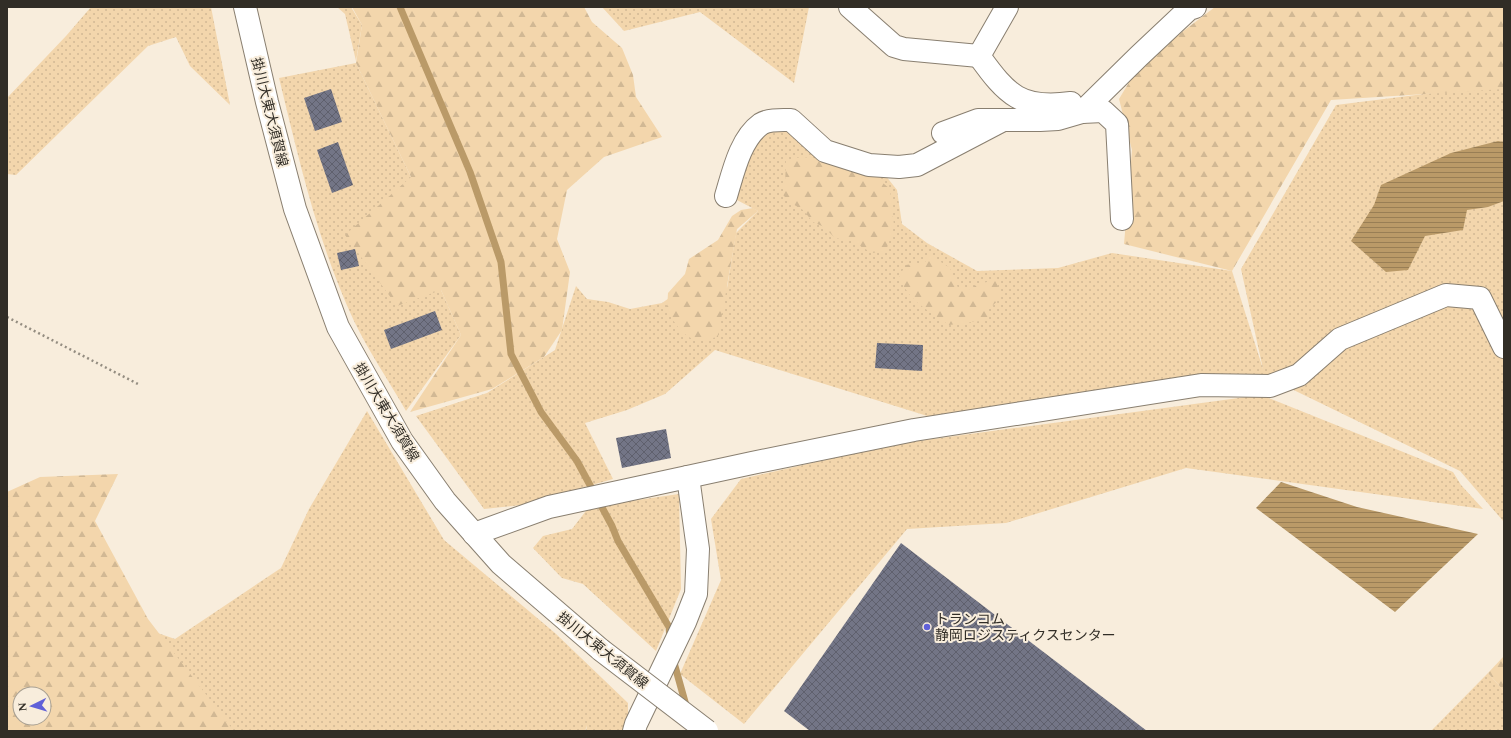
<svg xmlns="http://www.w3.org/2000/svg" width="1511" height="738" font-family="Spectral,'Noto Sans JP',serif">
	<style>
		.grass { fill: url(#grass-dots) }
		.forest { fill: url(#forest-firs); fill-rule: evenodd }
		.water { fill: url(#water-rules) }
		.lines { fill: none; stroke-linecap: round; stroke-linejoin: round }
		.stream { stroke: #ba9a68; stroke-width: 7 }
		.building { fill: url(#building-cross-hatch) }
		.minor-casing { stroke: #897f70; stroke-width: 24 }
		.major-casing { stroke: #897f70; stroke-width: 24 }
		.path { stroke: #948d81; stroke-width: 2.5; stroke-dasharray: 2 3; stroke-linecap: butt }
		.minor { stroke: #fff; stroke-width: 22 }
		.major { stroke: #fff; stroke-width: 22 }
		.major-bridge-casing { stroke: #897f70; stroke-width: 24; stroke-linecap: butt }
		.major-bridge { stroke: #fff; stroke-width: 22 }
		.poi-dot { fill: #6060d8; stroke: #f8eddc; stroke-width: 1.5 }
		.labels { text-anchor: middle; stroke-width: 4; stroke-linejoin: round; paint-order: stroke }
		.street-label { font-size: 14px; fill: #312d26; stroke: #f8eddc }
		.poi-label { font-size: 14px; fill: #312d26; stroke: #f8eddc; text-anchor: start }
	</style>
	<defs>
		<pattern id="grass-dots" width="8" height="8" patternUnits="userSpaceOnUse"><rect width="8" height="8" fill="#f3d6ac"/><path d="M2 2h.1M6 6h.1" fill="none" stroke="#d1b894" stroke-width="1.8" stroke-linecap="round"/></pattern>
		<pattern id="forest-firs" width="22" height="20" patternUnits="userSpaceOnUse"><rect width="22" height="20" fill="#f3d6ac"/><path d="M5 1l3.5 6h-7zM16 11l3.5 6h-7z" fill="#d1b894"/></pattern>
		<pattern id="water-rules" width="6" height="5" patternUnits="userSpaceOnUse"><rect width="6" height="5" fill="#ba9a68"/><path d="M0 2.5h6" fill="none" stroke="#987e55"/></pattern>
		<pattern id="building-cross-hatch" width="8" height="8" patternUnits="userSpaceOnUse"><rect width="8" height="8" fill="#737586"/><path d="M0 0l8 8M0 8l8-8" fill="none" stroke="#5f606d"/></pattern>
	</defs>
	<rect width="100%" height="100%" fill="#f8eddc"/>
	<g class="grass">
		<polygon points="91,7 211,7 230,105 190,66 176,37 148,46 16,175 7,174 7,98 66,36"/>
		<polygon points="337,7 351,7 362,25 356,61 345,14"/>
		<polygon points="602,7 809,7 794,83 700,12 624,31"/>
		<path d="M 356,63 L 411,177 L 441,290 L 461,335 L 406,411 C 389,381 369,352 354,321 C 318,244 299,160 279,78 Z"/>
		<polygon points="1504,84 1504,522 1460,471 1265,376 953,424 715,350 665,394 627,410 585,423 613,479 521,505 484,509 416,416 487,393 555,350 576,286 587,299 608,302 630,309 662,303 717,265 727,288 736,233 758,211 733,198 744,145 786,120 878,166 897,190 902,224 927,243 977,271 1058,268 1112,253 1232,271 1263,369 1241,269 1336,105"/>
		<polygon points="1261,395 1453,472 1461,485 1483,509 1186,468 1006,523 907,529 744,724 680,674 721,580 711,519 741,479 896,444"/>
		<polygon points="367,411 444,540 555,633 628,703 628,731 586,731 587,725 585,731 231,731 143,628 175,639 281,568 309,509"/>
		<polygon points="679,494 681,589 656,651 583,584 562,578 533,548 543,536 572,529 589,507"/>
		<polygon points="1488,673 1504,691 1504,731 1431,731"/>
	</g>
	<g class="forest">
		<polygon points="352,7 584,7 592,22 622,48 633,75 636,97 662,137 604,157 567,190 557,239 570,272 562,330 544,357 492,389 410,412 461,335 441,290 397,306 345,235 411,177 356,63 362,25"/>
		<polygon points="1215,7 1504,7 1504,89 1331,100 1232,271 1124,244 1132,150 1119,99 1140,64"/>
		<polygon points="801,157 814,158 847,170 858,162 890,189 894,226 886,251 872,253 852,241 835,238 824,227 813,222 803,210 791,203 783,195 785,185 786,160"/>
		<polygon points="753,208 758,211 737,229 718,337 695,341 682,332 672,319 667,309 668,293 685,274 689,259 718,240 732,216 741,210"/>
		<path d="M 930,255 L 950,268 L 958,288 L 968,290 L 978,284 L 996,280 C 999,294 1004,300 989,307 L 988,320 L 949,325 C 928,310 908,301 899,276 L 906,265 L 925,262 Z"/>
		<path d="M 118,474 L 95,521 L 148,619 L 234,731 L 7,731 L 7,492 L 40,477 ZM 20,694 L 44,694 L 44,718 L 20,718 Z"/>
		<polygon points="1504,656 1504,691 1488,673"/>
	</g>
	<g class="water">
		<polygon points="1498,141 1504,142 1504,201 1488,207 1467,210 1463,230 1425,236 1408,270 1386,272 1351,241 1374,205 1381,185 1451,153"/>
		<polygon points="1281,482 1357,507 1478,534 1395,612 1256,508"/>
	</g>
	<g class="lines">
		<g class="stream">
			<polyline points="400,7 470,172 501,262 511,354 541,412 577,461 612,526 618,541 669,627 670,639"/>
			<polyline points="673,659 687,709"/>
		</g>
	</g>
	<g class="building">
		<polygon points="331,89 342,122 315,131 304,98"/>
		<polygon points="338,142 353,185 332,193 317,150"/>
		<polygon points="355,249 359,266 341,270 337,253"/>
		<polygon points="435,311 442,330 391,349 384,330"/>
		<polygon points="877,343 923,345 922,371 875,368"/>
		<polygon points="666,429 671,458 622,468 616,438"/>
		<polygon points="901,543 1147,731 810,731 784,711"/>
	</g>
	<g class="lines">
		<g class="minor-casing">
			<g id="minor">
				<polyline points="850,7 894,46 904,49 979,56"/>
				<path d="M 1007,7 L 979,56 C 1007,95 1021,110 1071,103"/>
				<polyline points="1082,112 1139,56 1189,9 1195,7"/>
				<polyline points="943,133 978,120 1040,120 1058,119 1082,112 1103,111 1117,124 1122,219"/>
				<path d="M 726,196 C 733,173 740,139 761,124 C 769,119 782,120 791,120 L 825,151 L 869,165 L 899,167 L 917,165 L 1003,120"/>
				<polyline points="474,534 549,507 752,463 914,430 1201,385 1270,386 1299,375 1340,339 1446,295 1480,298 1504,347"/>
				<polyline points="634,731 636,724 685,622 696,594 698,549 688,477"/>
			</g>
		</g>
		<g class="major-casing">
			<polyline id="major" points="245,7 267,102 295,209 338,327 402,441 445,501 501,564 601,650"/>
		</g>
		<polyline class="path" points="7,317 138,384"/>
		<use href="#minor" class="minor"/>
		<use href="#major" class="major"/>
		<g class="major-bridge-casing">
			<polyline id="major-bridge" points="601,650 707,731"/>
		</g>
		<use href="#major-bridge" class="major-bridge"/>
	</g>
	<circle class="poi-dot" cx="927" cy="627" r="4"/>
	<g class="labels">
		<g class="street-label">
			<text transform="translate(270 112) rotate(76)" y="5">掛川大東大須賀線</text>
			<text transform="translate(387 412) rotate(59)" y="5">掛川大東大須賀線</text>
			<text transform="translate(603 650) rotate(39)" y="5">掛川大東大須賀線</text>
		</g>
		<g class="poi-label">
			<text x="935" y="624">トランコム<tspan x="935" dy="16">静岡ロジスティクスセンター</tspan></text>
		</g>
	</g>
	<rect width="1511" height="738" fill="none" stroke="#312d26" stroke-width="16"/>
	<g transform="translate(32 706) rotate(265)"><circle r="19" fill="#f8eddc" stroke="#a8a093"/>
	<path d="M0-3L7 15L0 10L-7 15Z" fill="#6060d8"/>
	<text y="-6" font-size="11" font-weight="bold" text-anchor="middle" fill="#312d26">N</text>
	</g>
</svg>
